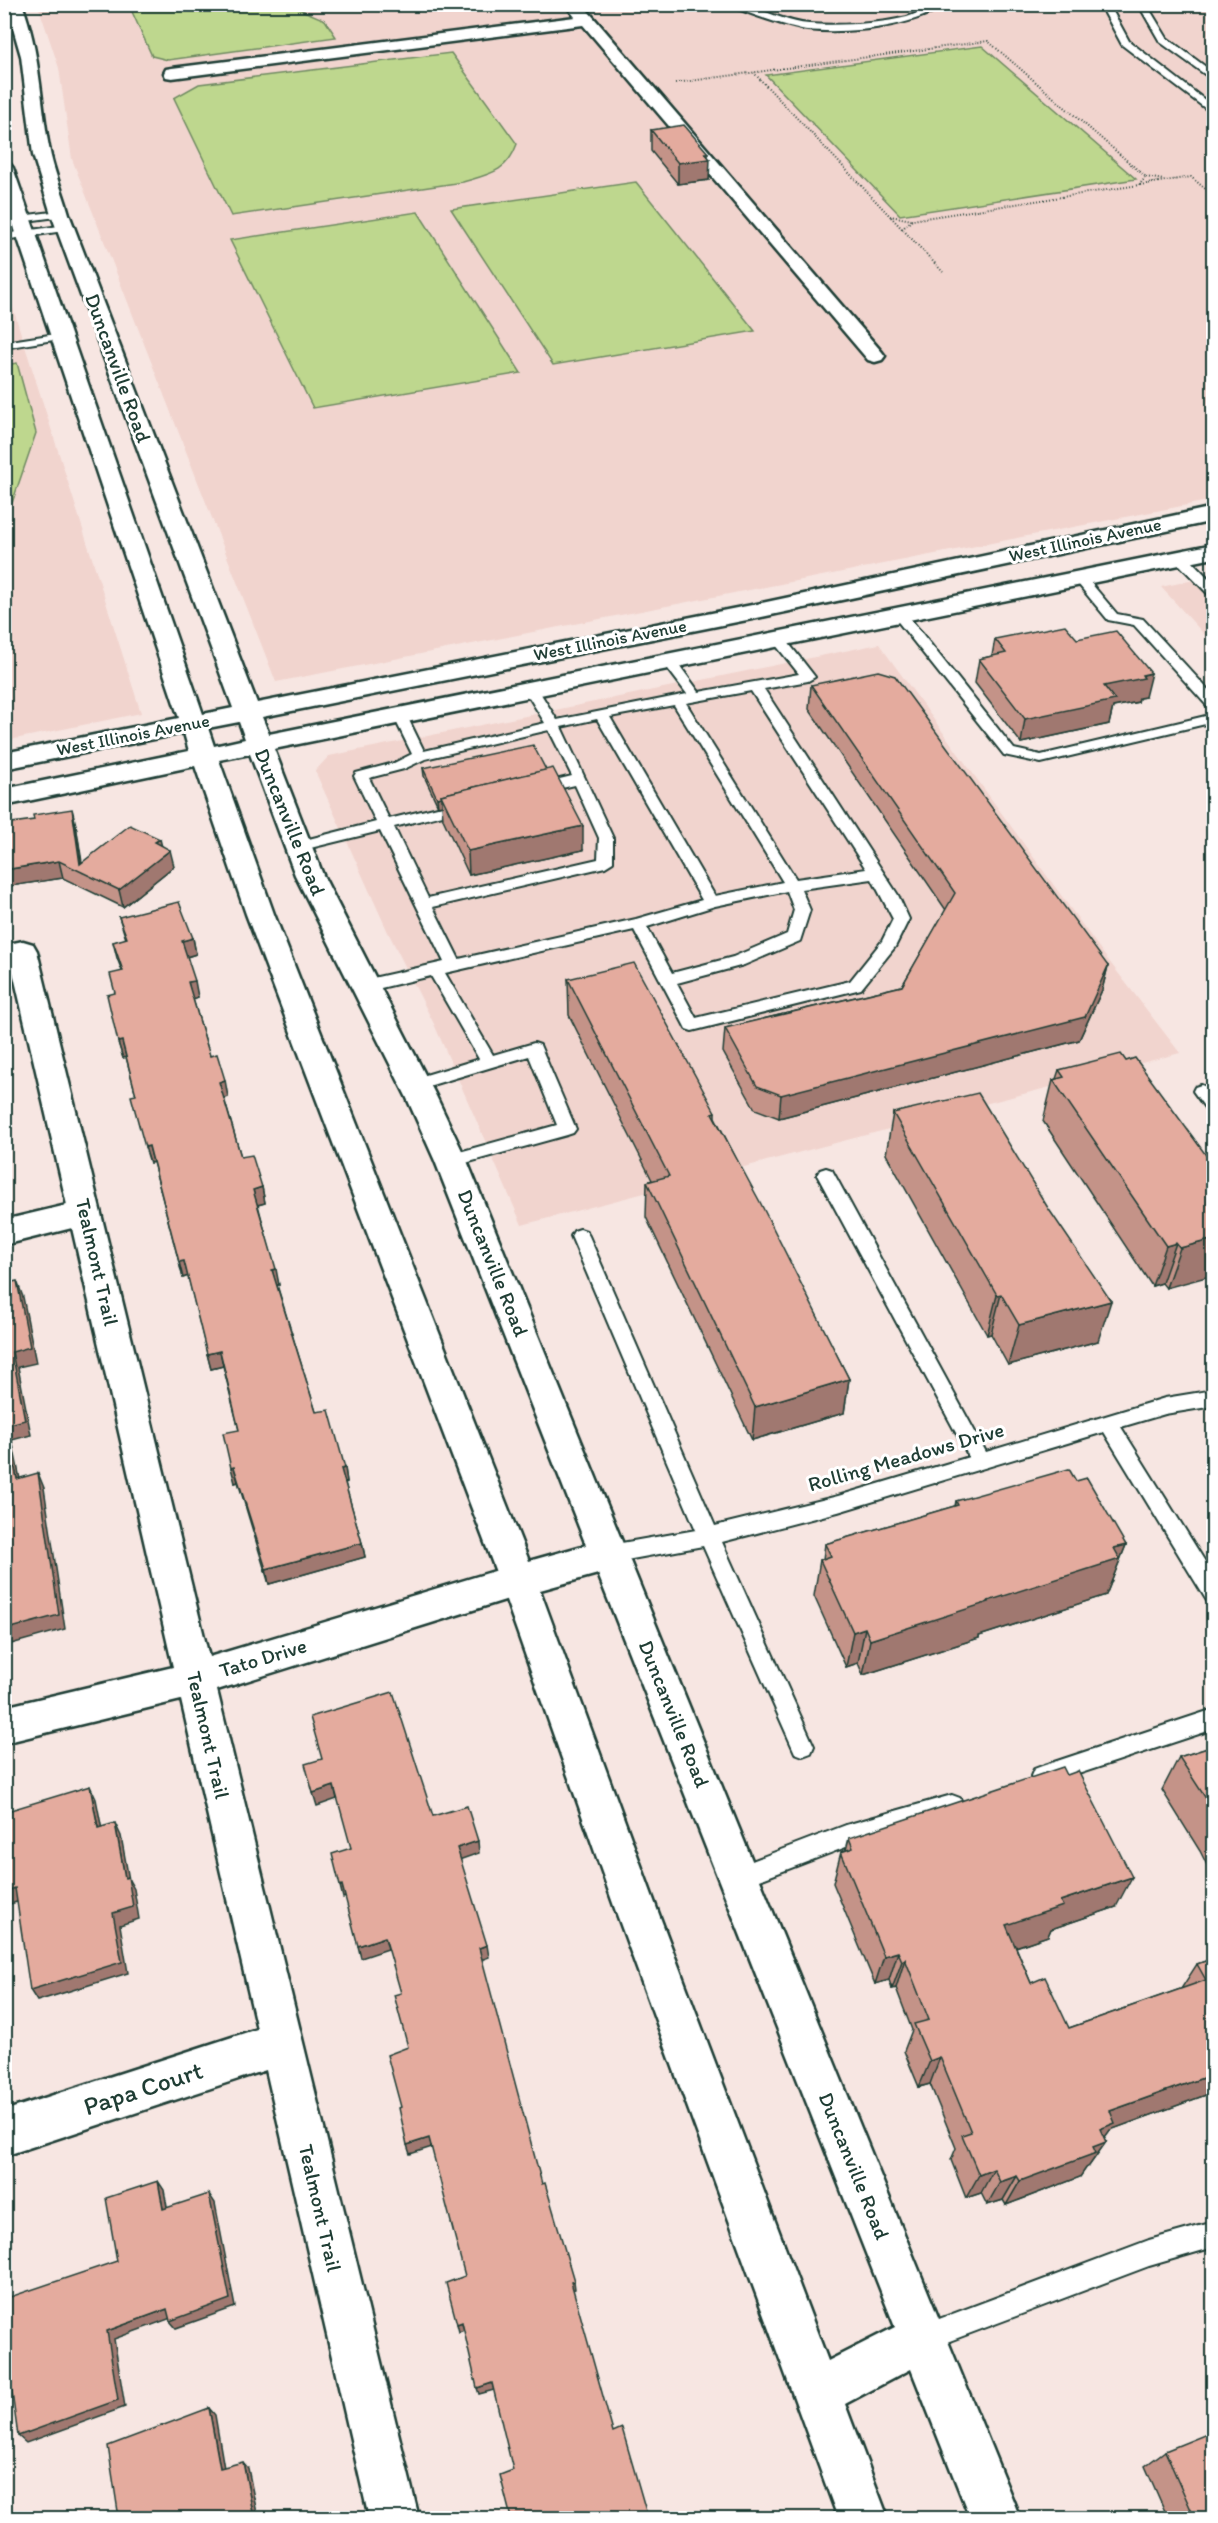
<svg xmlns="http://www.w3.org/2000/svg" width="1218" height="2523" font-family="Itim,sans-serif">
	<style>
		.built { fill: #f1d4ce }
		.green { fill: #bed78e; stroke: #6e8a61; stroke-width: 1.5 }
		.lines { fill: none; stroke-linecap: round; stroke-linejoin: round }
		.lane-casing { stroke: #1f3d34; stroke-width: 4 }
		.street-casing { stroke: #1f3d34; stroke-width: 5 }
		.secondary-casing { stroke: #1f3d34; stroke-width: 5 }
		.path { stroke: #1f3d34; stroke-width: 2; stroke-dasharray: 1 2; stroke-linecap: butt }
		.lane { fill: #fff; fill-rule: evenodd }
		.street { fill: #fff; fill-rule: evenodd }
		.secondary { fill: #fff; fill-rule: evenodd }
		.wall { fill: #c49388; stroke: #1f3d34; stroke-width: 1.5 }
		.shaded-wall { fill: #a0786f; stroke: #1f3d34; stroke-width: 1.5 }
		.building { fill: #e4ab9e; stroke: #1f3d34; stroke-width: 1.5 }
		.labels { text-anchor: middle; stroke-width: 6; stroke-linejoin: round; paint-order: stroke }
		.far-street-label { font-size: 18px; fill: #1f3d34; stroke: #fff }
		.street-label { font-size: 21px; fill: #1f3d34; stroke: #fff }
		.near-street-label { font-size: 26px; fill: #1f3d34; stroke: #fff }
	</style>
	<rect width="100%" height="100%" fill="#f7e6e2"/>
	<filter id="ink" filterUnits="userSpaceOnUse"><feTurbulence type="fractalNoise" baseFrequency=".0167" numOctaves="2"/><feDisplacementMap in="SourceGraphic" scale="12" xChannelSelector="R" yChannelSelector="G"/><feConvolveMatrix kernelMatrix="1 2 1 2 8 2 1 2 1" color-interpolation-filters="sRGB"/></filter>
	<g filter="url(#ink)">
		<g class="built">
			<polygon points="38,5 1213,5 1213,500 276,682 72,159 59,68"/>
			<polygon points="4,280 141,713 5,741 4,741"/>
			<polygon points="1213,576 1213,644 1161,587"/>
			<polygon points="879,644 1105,956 1180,1053 522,1225 434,1024 387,930 315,771 329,756"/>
		</g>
		<g class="green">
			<polygon points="129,5 290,5 325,20 336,37 168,60 152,56"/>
			<polygon points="982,46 1136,179 900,215 766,75"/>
			<path d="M 451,53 L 517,144 C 507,172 490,174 463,182 L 231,216 L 174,98 L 199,84 Z"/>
			<polygon points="636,182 755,331 553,365 451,209"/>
			<polygon points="418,212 521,373 313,408 230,240"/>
			<polygon points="17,363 36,433 12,503 5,507 5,365"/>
		</g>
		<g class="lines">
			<g class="lane-casing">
				<g id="lane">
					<path d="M 728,4 C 757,4 781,22 809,24 C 836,26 880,24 907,17 C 921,13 930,4 946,4 C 913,28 847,34 807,30 C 792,28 741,12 728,4 Z"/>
					<polygon points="1063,4 1204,4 1150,10 1167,38 1214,73 1214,81 1160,42 1141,9 1111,8 1129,41 1214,107 1214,115 1122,45 1102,8"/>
					<polygon points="60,211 64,212 64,216 4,224 4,218"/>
					<polygon points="66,225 71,228 70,230 4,240 4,234"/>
					<polygon points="62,333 68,336 66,338 4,348 4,342"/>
					<polygon points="1181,554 1186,555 1214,584 1214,596 1209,595 1176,561 1175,558"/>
					<polygon points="1080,575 1085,576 1117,614 1143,619 1214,696 1214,709 1209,708 1134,625 1108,620 1074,579"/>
					<polygon points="900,611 905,612 1014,749 1041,755 1214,714 1214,722 1041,763 1004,755 895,618 893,615"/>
					<path d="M 778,635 L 783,636 L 815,677 L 808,681 L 764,689 L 898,895 L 909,919 L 895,947 L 861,989 L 692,1031 L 686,1029 L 684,1025 L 634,930 L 445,973 L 493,1055 L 534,1043 L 540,1045 L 576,1129 L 573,1133 L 567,1135 L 451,1167 L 445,1166 L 442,1161 L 445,1156 L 557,1125 L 529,1056 L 415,1090 L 409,1088 L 407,1084 L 409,1080 L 479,1059 L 431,976 L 364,992 L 358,990 L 356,986 L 358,982 L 364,980 L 444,962 L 380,831 L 298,851 L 291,846 L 293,843 L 376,822 L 354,776 L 356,773 L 394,763 L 412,754 L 393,715 L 395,712 L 405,712 L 424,751 L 545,723 L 524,689 L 531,685 L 536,686 L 557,720 L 687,694 L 662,661 L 669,657 L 674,658 L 699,692 L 799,674 L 771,639 ZM 751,691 L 866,869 L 796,879 L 686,703 ZM 674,705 L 783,882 L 715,896 L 610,717 ZM 597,719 L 702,900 L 636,919 L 459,959 L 433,907 L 605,867 L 613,862 L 613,838 L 561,727 ZM 549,730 L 572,776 L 531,786 L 529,789 L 536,794 L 575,785 L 599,838 L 598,859 L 428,898 L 394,827 L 471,808 L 473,805 L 466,800 L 389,819 L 369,778 L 404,769 L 425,759 ZM 872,879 L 893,919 L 882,941 L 850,981 L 696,1018 L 677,983 L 744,965 L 800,941 L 810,910 L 801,889 ZM 787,891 L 794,910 L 787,934 L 733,957 L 672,973 L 647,927 L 715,906 Z"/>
					<path d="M 1201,1085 C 1215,1089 1214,1101 1214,1114 L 1208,1112 L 1193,1091 L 1195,1087 Z"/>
					<polygon points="826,1168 832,1170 986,1452 1165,1398 1214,1390 1214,1406 1165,1414 1121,1427 1214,1576 1214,1604 1207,1601 1104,1432 838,1512 722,1542 814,1746 811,1753 803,1756 795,1753 703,1546 610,1563 603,1560 600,1554 603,1548 610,1545 696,1530 571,1236 574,1231 580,1229 586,1231 589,1236 715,1526 838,1496 969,1457 817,1175 820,1170"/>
					<polygon points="1214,1709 1214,1729 1042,1786 1034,1783 1031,1776 1034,1769 1042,1766"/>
					<polygon points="952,1795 960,1798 963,1805 960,1812 952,1815 846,1847 739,1888 731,1885 728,1877 731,1869 846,1825"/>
					<polygon points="1214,2222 1214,2247 1149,2266 923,2351 914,2347 910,2338 914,2329 923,2325 1149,2240"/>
				</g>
			</g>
			<g class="street-casing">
				<g id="street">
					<polygon points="565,4 582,4 882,352 885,356 882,360 875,362 868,360 583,25 172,78 166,77 164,73 166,69 172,68 575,17"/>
					<polygon points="23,941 33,944 37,951 209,1657 518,1564 531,1568 537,1580 531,1592 518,1596 217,1690 419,2518 369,2518 266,2070 4,2156 4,2111 257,2029 181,1700 4,1743 4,1707 173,1667 72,1228 4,1245 4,1220 67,1205 11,963 4,965 4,945"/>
				</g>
			</g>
			<g class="secondary-casing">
				<path id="secondary" d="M 6,4 L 22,4 C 40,51 40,99 49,147 C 53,170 63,192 69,214 L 257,703 L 757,604 L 1214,507 L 1214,521 L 757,618 L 262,717 L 269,734 L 1214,544 L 1214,558 L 274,749 L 323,875 L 436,1096 L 467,1161 L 1020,2518 L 970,2518 L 911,2369 L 845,2404 L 888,2518 L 838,2518 L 615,1909 L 499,1580 L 246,914 L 195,766 L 4,806 L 4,789 L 189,751 L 184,733 L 4,769 L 4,753 L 179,718 L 4,197 L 4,163 L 10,164 L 13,168 L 203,714 L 233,708 L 51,214 L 33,155 L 21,56 ZM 239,722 L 245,739 L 214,746 L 208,728 ZM 250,754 L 295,875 L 406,1096 L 435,1161 L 586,1545 L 529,1561 L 274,914 L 219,760 ZM 598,1574 L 895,2327 L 828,2361 L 657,1909 L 540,1590 Z"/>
			</g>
			<g class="path">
				<polyline points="675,83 988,41 1146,177 1139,185 912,220 890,216 754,73"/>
				<polyline points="1146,177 1163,180"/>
				<polyline points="1140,185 1191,177 1214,196"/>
				<polyline points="891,217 943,272"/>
				<polyline points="902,229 912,220"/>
			</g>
			<use href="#lane" class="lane"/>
			<use href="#street" class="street"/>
			<use href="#secondary" class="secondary"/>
		</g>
		<g class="wall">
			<polygon points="651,130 708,156 709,180 678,184 651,151"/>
			<polygon points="995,639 1077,639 1145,697 1139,698 1138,702 1113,707 1109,724 1021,743 975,683 979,659 992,656"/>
			<polygon points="811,685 1108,966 1102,990 1079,1040 779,1118 755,1109 723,1052 725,1028 902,986 946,910 809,709"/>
			<polygon points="423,768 583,850 469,875 443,819 442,805 438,806 424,776"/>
			<polygon points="4,824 76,825 82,862 161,845 174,866 123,907 63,878 4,887"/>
			<polygon points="119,917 193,938 196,954 187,957 198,997 193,999 210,1056 228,1097 224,1098 241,1157 262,1187 265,1203 258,1205 279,1285 277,1285 316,1412 345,1468 347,1482 345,1483 362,1543 365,1557 269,1584 238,1482 235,1483 239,1430 223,1366 211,1369 188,1276 183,1278 153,1162 150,1163 136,1095 126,1057 123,1058 118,1042 115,993 122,971 117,958 113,942 126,939"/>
			<polygon points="568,979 715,1112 715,1117 849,1379 844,1413 752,1440 646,1217 647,1182 652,1180 569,1015"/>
			<polygon points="1126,1061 1214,1166 1166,1288 1162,1283 1152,1286 1043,1121 1053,1080 1056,1079 1059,1070"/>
			<polygon points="893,1113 1098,1341 1008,1365 991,1334 987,1335 886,1154"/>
			<polygon points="1076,1481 1126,1545 1106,1595 979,1636 979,1638 863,1675 858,1663 846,1667 814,1596 820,1560 823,1559 825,1544 955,1506 956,1501"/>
			<polygon points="1214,1746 1214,1879 1200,1851 1162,1790 1179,1757"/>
			<polygon points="849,1838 1116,1907 1051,1929 1048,1936 1016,1947 1031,1983 1069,2028 1181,1989 1197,1964 1214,1958 1214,2092 1110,2130 1104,2138 1106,2142 1089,2166 1086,2168 1080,2177 1006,2205 1003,2200 987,2205 981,2193 966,2198 951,2160 956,2148 930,2084 919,2087 904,2051 912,2030 896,1988 892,1989 889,1980 875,1984 833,1883 841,1852 846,1850"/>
			<polygon points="1165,2451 1214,2518 1168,2518 1145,2466"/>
		</g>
		<g class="shaded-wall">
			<polygon points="705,153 708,153 708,159 710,159 709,180 678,184 678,163"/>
			<polygon points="1151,673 1145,697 1139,698 1138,702 1113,707 1109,724 1021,743 1025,719 1104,686"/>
			<polygon points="442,797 442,805 438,806 437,798"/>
			<polygon points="72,809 76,825 83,873 80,864"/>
			<polygon points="583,826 583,850 469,875 468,851"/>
			<polygon points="160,839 164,855 170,850 174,866 123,907 119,890 155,842"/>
			<polygon points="59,861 63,878 4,887 4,870"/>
			<polygon points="193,938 196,954 186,957 182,941"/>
			<polygon points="1108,966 1102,990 1079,1040 779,1118 781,1095"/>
			<polygon points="195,981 198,997 192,999 188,982"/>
			<polygon points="122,1041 126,1057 123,1058 118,1042"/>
			<polygon points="225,1080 228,1097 223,1098 219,1082"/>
			<polygon points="149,1146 153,1162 150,1163 145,1147"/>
			<polygon points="262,1187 265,1203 257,1205 253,1190"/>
			<polygon points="1214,1239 1214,1275 1166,1288 1180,1248"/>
			<polygon points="1176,1243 1162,1283 1152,1286 1166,1246"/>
			<polygon points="184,1261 188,1276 183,1278 179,1262"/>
			<polygon points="276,1269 279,1285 276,1285 272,1270"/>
			<polygon points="17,1281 23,1297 36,1363 18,1367 31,1435 12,1440 23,1494 17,1479 6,1425"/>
			<polygon points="1001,1294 991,1334 987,1335 997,1295"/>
			<polygon points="1111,1301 1098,1341 1008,1365 1019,1325"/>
			<polygon points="220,1351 223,1366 211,1369 207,1354"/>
			<polygon points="849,1379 844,1413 752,1440 755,1407"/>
			<polygon points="234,1467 238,1482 235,1483 231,1468"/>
			<polygon points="345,1468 347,1482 343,1484 341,1469"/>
			<polygon points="38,1473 44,1488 65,1629 4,1646 4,1630"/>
			<polygon points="362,1543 365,1557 269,1584 266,1569"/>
			<polygon points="1126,1545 1106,1595 979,1636 979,1638 863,1675 870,1640 988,1601 1114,1548"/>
			<polygon points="865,1628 858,1663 846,1667 853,1632"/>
			<polygon points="90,1786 96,1799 104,1840 98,1828"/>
			<polygon points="334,1786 337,1799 317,1806 313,1793"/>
			<polygon points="115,1823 121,1836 129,1880 134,1889 139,1919 120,1925 128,1973 37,2001 30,1990 113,1913 125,1878"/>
			<polygon points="478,1841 479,1853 459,1860 457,1848"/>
			<polygon points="1132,1877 1116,1907 1051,1929 1048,1936 994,1954 1006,1925 1060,1901"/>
			<polygon points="342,1885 346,1897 343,1898 340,1886"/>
			<polygon points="15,1888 23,1900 4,1906 4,1892"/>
			<polygon points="385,1937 388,1949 361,1958 358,1946"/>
			<polygon points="487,1945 489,1957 481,1960 479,1948"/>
			<polygon points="898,1952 889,1980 875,1984 884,1956"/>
			<polygon points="905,1959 896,1988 892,1989 902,1961"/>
			<polygon points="940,2057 930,2084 919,2087 930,2061"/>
			<polygon points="1214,2074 1214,2092 1110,2130 1100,2144 1106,2142 1089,2166 1086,2168 1080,2177 1006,2205 1020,2181 1110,2111"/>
			<polygon points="429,2138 432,2147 410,2154 407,2145"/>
			<polygon points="994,2169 981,2193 966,2198 979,2175"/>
			<polygon points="1017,2176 1003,2200 987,2205 1000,2182"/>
			<polygon points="158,2181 164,2190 169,2218 163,2209"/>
			<polygon points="209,2194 215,2203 235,2307 176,2328 170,2321"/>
			<polygon points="574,2281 575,2289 572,2290 571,2282"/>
			<polygon points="167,2309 174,2317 114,2339 125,2407 26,2443 18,2436 107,2331"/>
			<polygon points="462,2322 464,2330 459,2332 457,2324"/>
			<polygon points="492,2383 494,2390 479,2394 477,2388"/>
			<polygon points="209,2408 215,2415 225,2474 220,2468"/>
			<polygon points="243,2462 248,2468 258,2518 254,2518"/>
		</g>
		<g class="building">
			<polygon points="684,125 708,153 705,153 710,159 678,163 651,130"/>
			<polygon points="1065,625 1077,639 1116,631 1151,673 1142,675 1144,678 1104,686 1115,700 1025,719 979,659 1006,653 995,639"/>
			<polygon points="878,671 895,676 1108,966 1085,1017 781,1095 757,1086 725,1028 902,986 955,893 811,685"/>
			<polygon points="533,745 546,770 441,795 442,797 437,798 423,768"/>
			<polygon points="553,768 583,826 468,851 441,795"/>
			<polygon points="72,809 80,864 130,825 160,839 155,842 170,850 119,890 59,861 4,870 4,824 34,820 33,815"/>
			<polygon points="179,902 193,938 182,941 195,981 188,982 210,1056 217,1054 225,1080 219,1082 241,1157 252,1155 262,1187 253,1190 276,1269 272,1270 316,1412 329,1410 345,1468 341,1469 362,1543 266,1569 234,1467 231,1468 223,1433 239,1430 220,1351 207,1354 184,1261 179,1262 149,1146 145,1147 131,1096 136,1095 122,1041 118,1042 107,995 115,993 110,974 123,971 113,942 127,938 119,917"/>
			<polygon points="634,963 715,1112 712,1113 760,1202 849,1379 755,1407 647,1182 669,1176 568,979"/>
			<polygon points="1121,1054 1126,1061 1135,1058 1214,1166 1214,1239 1180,1248 1176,1243 1166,1246 1053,1080 1064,1077 1059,1070"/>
			<polygon points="978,1093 1048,1208 1111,1301 1019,1325 1001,1294 997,1295 893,1113"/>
			<polygon points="17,1281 30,1347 12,1352 25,1420 6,1425 17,1479 38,1473 59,1615 4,1630 4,1284"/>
			<polygon points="1069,1469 1076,1481 1087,1478 1126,1545 1114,1548 1120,1559 988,1601 989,1602 870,1640 865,1628 853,1632 820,1560 831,1556 825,1544 958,1505 956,1501"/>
			<polygon points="393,1692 433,1816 467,1806 478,1841 457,1848 487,1945 479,1948 542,2184 545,2183 574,2281 571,2282 613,2432 622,2428 648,2518 511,2518 500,2475 513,2470 492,2383 477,2388 462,2322 457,2324 446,2283 465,2276 429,2138 407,2145 399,2108 401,2107 387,2055 408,2047 394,1995 401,1993 385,1937 358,1946 342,1885 340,1886 332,1854 351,1848 334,1786 313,1793 305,1764 322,1759 310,1717"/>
			<polygon points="1214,1746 1214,1811 1179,1757"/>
			<polygon points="1063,1767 1067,1775 1078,1771 1132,1877 1060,1901 1063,1906 1006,1925 1031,1983 1045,1977 1069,2028 1206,1980 1197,1964 1214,1958 1214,2074 1110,2111 1115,2123 1100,2129 1106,2142 1093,2147 1096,2153 1020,2181 1017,2176 1000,2182 994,2169 979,2175 962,2135 971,2132 940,2057 930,2061 914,2024 929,2020 905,1959 902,1961 898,1952 884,1956 841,1852 853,1848 849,1838"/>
			<polygon points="90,1786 98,1828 115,1823 125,1878 128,1877 133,1907 113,1913 122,1962 30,1990 15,1888 4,1892 4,1812"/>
			<polygon points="158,2181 163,2209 209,2194 230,2299 170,2321 167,2309 107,2331 118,2400 18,2436 4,2335 4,2299 117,2261 106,2198"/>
			<polygon points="209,2408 220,2468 243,2462 254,2518 119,2518 108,2446"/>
			<polygon points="1214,2431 1214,2518 1177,2518 1192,2512 1165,2451"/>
		</g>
	</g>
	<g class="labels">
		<g class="far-street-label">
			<text transform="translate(1085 540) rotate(-12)" y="6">West Illinois Avenue</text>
			<text transform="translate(610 640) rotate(-11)" y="6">West Illinois Avenue</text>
			<text transform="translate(133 735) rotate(-11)" y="6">West Illinois Avenue</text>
		</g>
		<g class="street-label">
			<text transform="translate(118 368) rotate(70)" y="7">Duncanville Road</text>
			<text transform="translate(290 822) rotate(68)" y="7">Duncanville Road</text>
			<text transform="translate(97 1262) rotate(77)" y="7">Tealmont Trail</text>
			<text transform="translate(493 1263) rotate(68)" y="7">Duncanville Road</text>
			<text transform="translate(906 1457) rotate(-16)" y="7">Rolling Meadows Drive</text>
			<text transform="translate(263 1658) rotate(-17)" y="7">Tato Drive</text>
			<text transform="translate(674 1714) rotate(68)" y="7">Duncanville Road</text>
			<text transform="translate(208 1735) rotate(77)" y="7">Tealmont Trail</text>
			<text transform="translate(854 2166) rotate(68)" y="7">Duncanville Road</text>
			<text transform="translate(320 2208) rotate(77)" y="7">Tealmont Trail</text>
		</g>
		<g class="near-street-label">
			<text transform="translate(143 2088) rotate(-18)" y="9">Papa Court</text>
		</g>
	</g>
	<rect width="1218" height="2523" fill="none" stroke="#fff" stroke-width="24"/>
	<rect x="12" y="12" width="1194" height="2499" fill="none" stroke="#1f3d34" stroke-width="2" filter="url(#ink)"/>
</svg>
